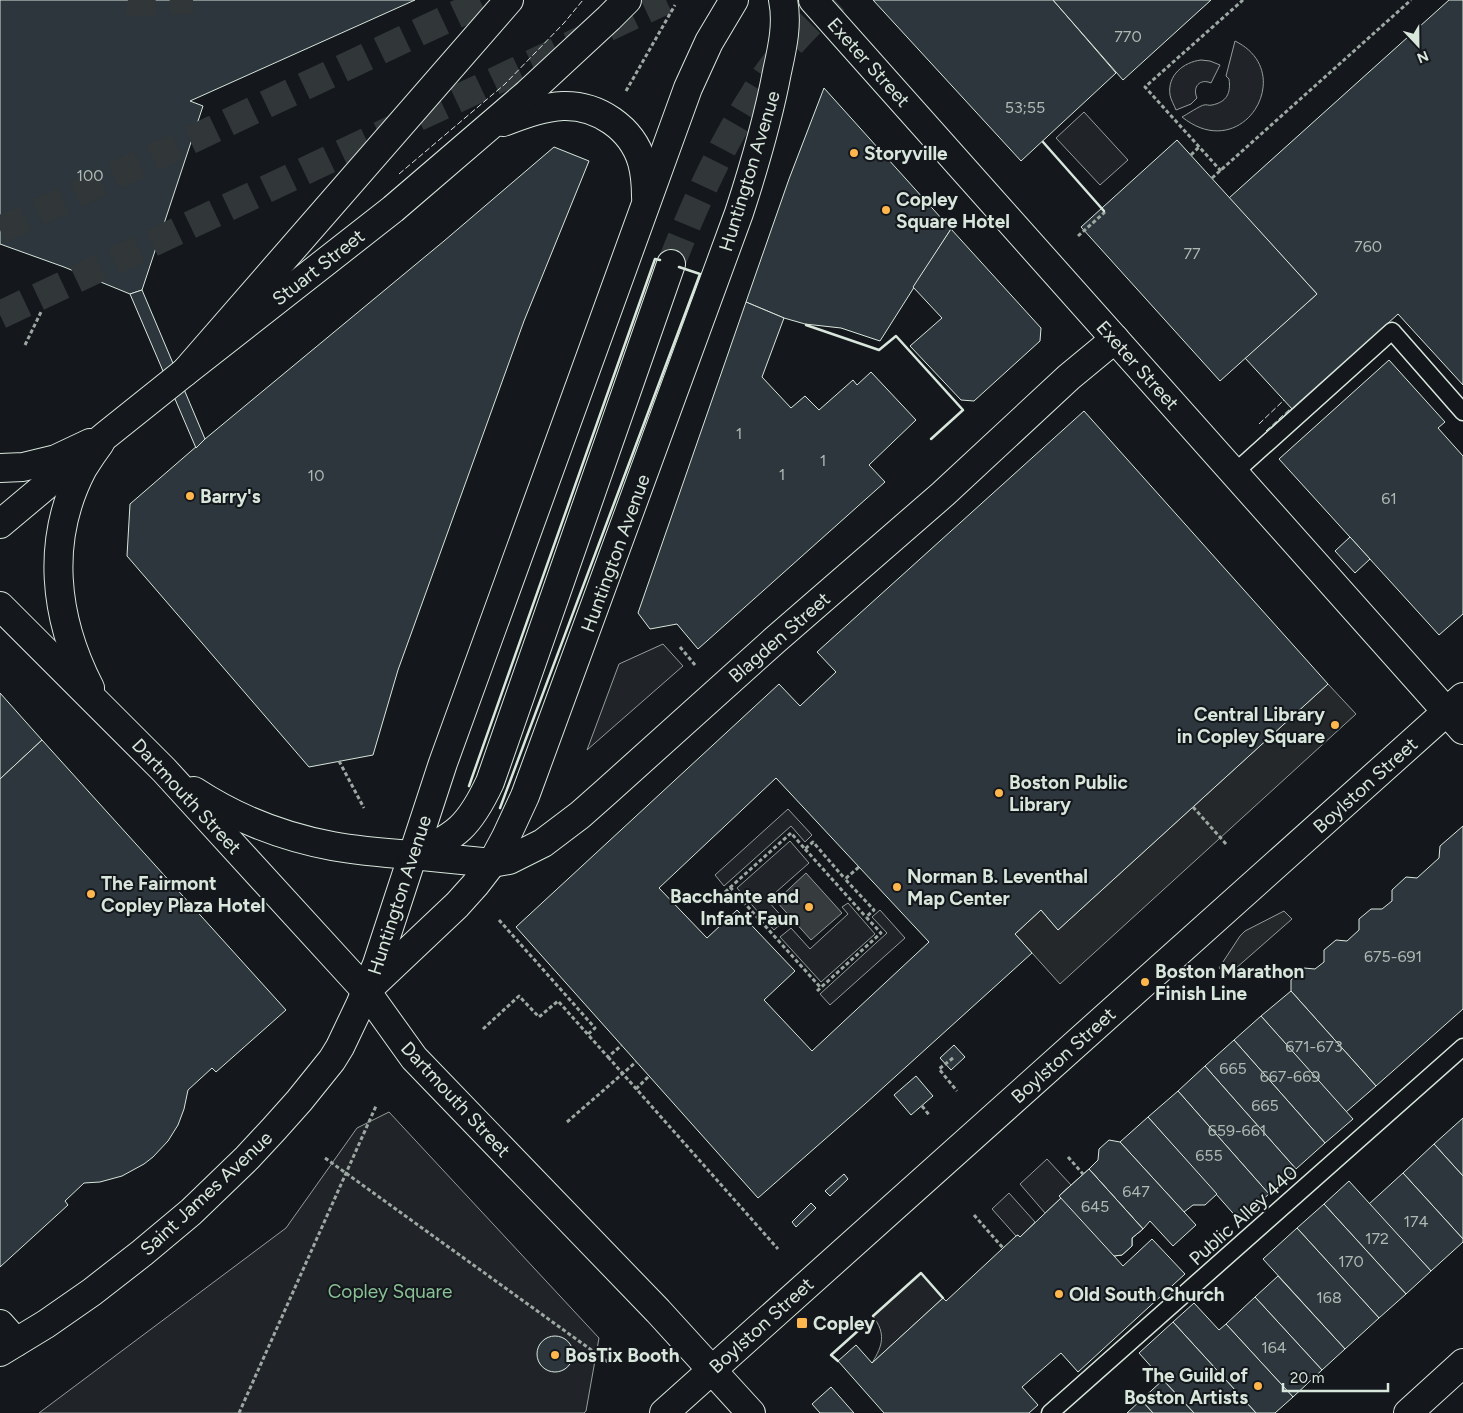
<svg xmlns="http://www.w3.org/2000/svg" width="1463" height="1413" font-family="Figtree,sans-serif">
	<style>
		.green { fill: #202428; stroke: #939e99 }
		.parking { fill: #24282b; stroke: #939e99 }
		.water { fill: #363b3e; stroke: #939e99 }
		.building { fill: #2c363c; stroke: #d8e6dc; fill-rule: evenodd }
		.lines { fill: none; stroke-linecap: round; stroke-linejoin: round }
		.highway-tunnel { stroke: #313739; stroke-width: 28; stroke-dasharray: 28 14; stroke-linecap: butt }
		.lane-casing { stroke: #d8e6dc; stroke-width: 19 }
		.street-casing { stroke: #d8e6dc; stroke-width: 30 }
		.secondary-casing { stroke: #d8e6dc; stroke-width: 30 }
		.primary-casing { stroke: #d8e6dc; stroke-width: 30 }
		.highway-casing { stroke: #d8e6dc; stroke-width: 30 }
		.path { stroke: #9da8a2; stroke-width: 3; stroke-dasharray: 4 2.5; stroke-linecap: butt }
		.lane { stroke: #14181c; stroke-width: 16 }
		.street { stroke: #14181c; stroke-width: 28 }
		.secondary { stroke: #14181c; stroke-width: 28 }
		.primary { stroke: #14181c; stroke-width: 28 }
		.highway { stroke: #14181c; stroke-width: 28 }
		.fence { stroke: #d8e6dc; stroke-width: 1; stroke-dasharray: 6 2.5; stroke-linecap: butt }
		.wall { stroke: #d8e6dc; stroke-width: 2.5 }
		.poi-dot { fill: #ffb74d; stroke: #14181c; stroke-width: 2 }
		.labels { text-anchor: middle; stroke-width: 4; stroke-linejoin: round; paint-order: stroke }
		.number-label { font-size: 16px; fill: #adbab4 }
		.street-label { font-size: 19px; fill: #d8e6dc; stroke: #14181c }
		.poi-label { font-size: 19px; font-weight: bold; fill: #d8e6dc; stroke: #14181c; text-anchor: start }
		.park-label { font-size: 19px; fill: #8ac095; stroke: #14181c }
	</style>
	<rect width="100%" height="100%" fill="#14181c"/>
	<g class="green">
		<path d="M 1235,41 C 1299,72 1243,166 1182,117 C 1186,115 1201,105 1204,105 C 1206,104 1209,106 1212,105 C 1227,102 1231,93 1229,79 L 1226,76 Z"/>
		<path d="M 1201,60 L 1210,61 L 1220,65 L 1211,83 C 1200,78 1192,87 1197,98 L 1191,104 L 1176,110 C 1174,105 1171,100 1170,95 C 1167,75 1184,62 1201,60 Z"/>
		<polygon points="1084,112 1128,160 1100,185 1056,138"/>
		<polygon points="663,644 683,666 587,750 619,664"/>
		<polygon points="788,809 812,835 805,842 791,826 724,886 715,875"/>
		<polygon points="790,841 809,863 767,900 785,920 774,930 737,888"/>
		<polygon points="848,903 875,934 821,982 780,937 791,928 810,949 848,914 842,907"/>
		<polygon points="880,910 905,938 830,1005 820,994 887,933 872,917"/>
		<polygon points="389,1112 599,1338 586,1411 584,1413 39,1413 286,1228 357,1128"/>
		<polygon points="1047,1159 1071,1185 1059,1196 1061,1198 1045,1213 1020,1184"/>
		<polygon points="1009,1193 1035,1222 1020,1237 1018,1235 1016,1236 992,1209"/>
		<path d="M 921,1273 L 943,1298 L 872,1363 C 883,1345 886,1334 873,1316 Z"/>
	</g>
	<g class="parking">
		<polygon points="1328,684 1356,714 1060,984 1015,934 1041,910 1058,930"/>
		<polygon points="1284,911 1292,919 1227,976 1219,968 1240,936 1245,931"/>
	</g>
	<polygon class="water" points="806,873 842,913 811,940 776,901"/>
	<g class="building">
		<polygon points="0,0 415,0 190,101 203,106 142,290 130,294 64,267 0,244"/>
		<polygon points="873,0 1053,0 1116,73 1021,161"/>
		<polygon points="1053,0 1211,0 1123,80"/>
		<polygon points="1449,0 1463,0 1463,385 1398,314 1293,410 1245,358 1317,294 1229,198"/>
		<polygon points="824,88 951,229 880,341 841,328 805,324 784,318 746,302 789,179"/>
		<polygon points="1177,140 1317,294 1220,381 1081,227"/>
		<polygon points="554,147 589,161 524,321 398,670 373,755 309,767 127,556 130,504 205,439 444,241"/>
		<polygon points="951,229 1041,328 1040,341 974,401 961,400 910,346 942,318 913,287"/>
		<polygon points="142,290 205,439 196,448 130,294"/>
		<polygon points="746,302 784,318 762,377 791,408 805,396 819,410 853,380 857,385 871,372 916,420 869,465 885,482 698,649 677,624 650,629 638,613"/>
		<polygon points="1389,360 1445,422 1438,428 1463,456 1463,614 1439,635 1279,459"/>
		<path d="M 1084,411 L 1328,684 L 1058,930 L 1041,910 L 1015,934 L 1032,953 L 865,1104 L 758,1198 L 516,927 L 779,684 L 800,706 L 836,672 L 817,652 ZM 776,778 L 929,942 L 812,1051 L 764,1000 L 795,971 L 737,910 L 707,938 L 659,888 Z"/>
		<polygon points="1350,537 1370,559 1355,573 1335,551"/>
		<polygon points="0,693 42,740 0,779"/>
		<polygon points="42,740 286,1010 216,1072 212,1068 188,1090 184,1109 178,1125 168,1141 153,1157 144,1164 122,1176 100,1182 84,1183 65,1201 68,1205 0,1267 0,779"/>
		<polygon points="1463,826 1463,1009 1376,1086 1291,991 1291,980 1304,968 1315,969 1324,962 1324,950 1336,940 1347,941 1359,930 1359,919 1371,909 1382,909 1392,901 1392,890 1406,877 1417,878 1439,858 1440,846"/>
		<polygon points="1291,991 1376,1086 1346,1112 1261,1016"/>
		<polygon points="1261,1016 1353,1119 1325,1143 1234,1040"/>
		<polygon points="1234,1040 1325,1143 1296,1169 1205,1066"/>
		<polygon points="954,1045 965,1057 951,1070 940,1058"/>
		<polygon points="1205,1066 1296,1169 1269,1194 1178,1091"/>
		<polygon points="916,1076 933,1096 911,1115 894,1095"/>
		<polygon points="1178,1091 1269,1194 1239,1220 1148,1117"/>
		<polygon points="1148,1117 1217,1194 1205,1205 1193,1205 1184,1212 1120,1142"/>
		<polygon points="1463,1118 1463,1176 1434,1144"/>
		<polygon points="1109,1140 1120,1142 1196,1225 1173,1246 1150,1221 1143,1229 1089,1169 1098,1160 1099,1149"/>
		<polygon points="1434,1144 1463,1176 1463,1239 1403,1173"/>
		<polygon points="1089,1169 1143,1229 1132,1238 1132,1246 1122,1255 1114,1256 1123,1266 1152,1239 1185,1274 1078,1372 1061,1353 1022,1387 1038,1405 1029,1413 884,1413 838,1361 856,1345 872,1363 943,1298 946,1301 1016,1236 1018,1235 1020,1237 1061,1198 1059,1196"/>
		<polygon points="1089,1169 1143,1229 1132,1238 1132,1246 1122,1255 1114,1256 1059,1196"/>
		<polygon points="1403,1173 1463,1239 1463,1242 1431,1271 1369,1204"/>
		<polygon points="844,1174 848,1179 830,1196 825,1191"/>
		<polygon points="1349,1181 1431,1271 1406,1294 1324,1204"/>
		<polygon points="811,1203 816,1208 796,1227 792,1222"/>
		<polygon points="1324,1204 1406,1294 1379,1318 1297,1228"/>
		<polygon points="1297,1228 1379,1318 1345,1349 1263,1259"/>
		<polygon points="1278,1276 1345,1349 1322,1370 1255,1297"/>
		<polygon points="1255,1297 1322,1370 1293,1397 1226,1324"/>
		<polygon points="1194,1303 1219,1330 1226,1324 1293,1397 1275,1413 1256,1413 1173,1322"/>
		<polygon points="1173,1322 1256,1413 1194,1413 1163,1380 1139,1353"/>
		<circle cx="555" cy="1354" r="18"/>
		<polygon points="1163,1380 1194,1413 1153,1413 1141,1400"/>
		<polygon points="831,1387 854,1413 820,1413 812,1404"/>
		<polygon points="1141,1400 1153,1413 1127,1413"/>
	</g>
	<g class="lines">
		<g class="highway-tunnel">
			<polyline points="128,0 135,2 193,0"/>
			<polyline points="0,230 487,0"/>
			<path d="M 671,264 C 694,206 719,149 753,96 C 759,86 765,76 772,67 C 790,43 813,20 835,0"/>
			<polyline points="0,315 666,0"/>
		</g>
		<g class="lane-casing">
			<g id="lane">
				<polyline points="1234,473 1392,331 1463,412"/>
				<polyline points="1050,1413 1463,1047"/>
			</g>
		</g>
		<g class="street-casing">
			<g id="street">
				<polyline points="412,855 492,863 509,860 543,843 580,815 606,792 775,640 943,494 1069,377 1115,339"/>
				<path d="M 366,991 L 457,905 L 475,885 L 492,863 L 506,837 L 525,796 L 739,213 C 754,167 768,120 777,72 C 782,49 788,24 783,0"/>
				<polyline points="0,1324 16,1342"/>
			</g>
		</g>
		<g class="secondary-casing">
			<g id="secondary">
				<polyline points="813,0 1463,730"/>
				<polyline points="0,468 23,467 56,459 90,443"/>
				<polyline points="0,606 164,770 366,991 414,1058 658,1311 751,1413"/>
				<path d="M 90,688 C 54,618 45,540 83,468 C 88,460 94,451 100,443"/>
				<path d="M 194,791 C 235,818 284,837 332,846 C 359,851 385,853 412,855"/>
				<polyline points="1408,1413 1463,1363"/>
			</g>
		</g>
		<g class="primary-casing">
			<g id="primary">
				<path d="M 503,122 C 522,115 542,107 563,106 C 598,105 632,128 642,162 C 645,173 646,185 646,197"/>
				<polyline points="0,524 105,436 185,372 393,209 527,94 609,18 627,0"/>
				<polyline points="0,1352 46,1324 92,1292 142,1253 191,1212 247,1158 274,1129 299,1101 332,1060 340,1047 360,1005 377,964 443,763 688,88 709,42 734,0"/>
				<polyline points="664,1413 1463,697"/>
			</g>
		</g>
		<g class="highway-casing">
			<g id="highway">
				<polyline points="185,372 509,0"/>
				<path d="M 412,855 C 456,838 470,825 490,782 L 671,264"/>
			</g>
		</g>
		<g class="path">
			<polyline points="626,91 675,5"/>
			<polyline points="1191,155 1199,147"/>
			<polyline points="1221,171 1145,87 1243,0"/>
			<polyline points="1212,178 1411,0"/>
			<polyline points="1078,236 1105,212"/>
			<polyline points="25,345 42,310"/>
			<polyline points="680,647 695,665"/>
			<polyline points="339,761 364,808"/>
			<polyline points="1193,807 1227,845"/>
			<polyline points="805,849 866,917"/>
			<polyline points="730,887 821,988"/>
			<polyline points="725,892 791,833 805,849 813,842 845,879"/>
			<polyline points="499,920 595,1028 587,1035"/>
			<polyline points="817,991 881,933 866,917 874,910 845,879 859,867"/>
			<polyline points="483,1029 519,996 539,1017 558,1001 608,1057 622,1045"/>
			<polyline points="608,1057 778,1249"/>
			<polyline points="953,1058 939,1069 957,1091"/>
			<polyline points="636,1089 649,1076"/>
			<polyline points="922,1106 930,1116"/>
			<polyline points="567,1122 636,1062"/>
			<polyline points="1068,1157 1083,1174"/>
			<polyline points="325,1158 608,1362"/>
			<polyline points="974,1215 1003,1248"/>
			<polyline points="239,1413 376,1106"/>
		</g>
		<use href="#lane" class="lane"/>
		<use href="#street" class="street"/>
		<use href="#secondary" class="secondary"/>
		<use href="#primary" class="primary"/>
		<use href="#highway" class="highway"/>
		<g class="fence">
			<polyline points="399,174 505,84 564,23 583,0"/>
			<polyline points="1259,424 1284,400"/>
			<polyline points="1266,431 1291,408"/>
		</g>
		<g class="wall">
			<polyline points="1043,142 1104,211"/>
			<polyline points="806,325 879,350 896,336 963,410 931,439"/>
			<polyline points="469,786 655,259 660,260"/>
			<polyline points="500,808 700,274 679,267"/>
			<polyline points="873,1316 921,1273 943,1298"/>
			<polyline points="838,1361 831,1355 860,1329"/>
		</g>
	</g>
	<g class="poi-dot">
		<circle cx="854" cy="153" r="5"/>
		<circle cx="886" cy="210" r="5"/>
		<circle cx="190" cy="496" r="5"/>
		<circle cx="1335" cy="725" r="5"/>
		<circle cx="999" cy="793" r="5"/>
		<circle cx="897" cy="887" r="5"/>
		<circle cx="91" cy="894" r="5"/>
		<circle cx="809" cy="907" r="5"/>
		<circle cx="1145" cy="982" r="5"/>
		<circle cx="1059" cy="1294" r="5"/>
		<rect x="796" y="1317" width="12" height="12" rx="2.5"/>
		<circle cx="555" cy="1355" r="5"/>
		<circle cx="1258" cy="1386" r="5"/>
	</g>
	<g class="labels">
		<g class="number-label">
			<text x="1128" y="42">770</text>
			<text x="1025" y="113">53;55</text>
			<text x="90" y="181">100</text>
			<text x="1368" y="252">760</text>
			<text x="1192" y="259">77</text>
			<text x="739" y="439">1</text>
			<text x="823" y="466">1</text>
			<text x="782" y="480">1</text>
			<text x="316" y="481">10</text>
			<text x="1389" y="504">61</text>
			<text x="1393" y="962">675-691</text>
			<text x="1314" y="1052">671-673</text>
			<text x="1233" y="1074">665</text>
			<text x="1290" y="1082">667-669</text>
			<text x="1265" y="1111">665</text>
			<text x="1237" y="1136">659-661</text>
			<text x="1209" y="1161">655</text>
			<text x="1136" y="1197">647</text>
			<text x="1095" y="1212">645</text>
			<text x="1416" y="1227">174</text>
			<text x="1377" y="1244">172</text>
			<text x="1351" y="1267">170</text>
			<text x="1329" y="1303">168</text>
			<text x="1274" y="1353">164</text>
		</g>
		<g class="street-label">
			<text transform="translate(869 62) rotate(48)" y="7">Exeter Street</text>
			<text transform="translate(749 171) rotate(-73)" y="7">Huntington Avenue</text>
			<text transform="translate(318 267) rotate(-38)" y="7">Stuart Street</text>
			<text transform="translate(1138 365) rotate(48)" y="7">Exeter Street</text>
			<text transform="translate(615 553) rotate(-70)" y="7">Huntington Avenue</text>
			<text transform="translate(779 637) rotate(-41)" y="7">Blagden Street</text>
			<text transform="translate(1365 785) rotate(-42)" y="7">Boylston Street</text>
			<text transform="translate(187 796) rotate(47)" y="7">Dartmouth Street</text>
			<text transform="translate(399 895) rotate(-72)" y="7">Huntington Avenue</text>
			<text transform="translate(1063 1055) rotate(-42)" y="7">Boylston Street</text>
			<text transform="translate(456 1099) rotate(47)" y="7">Dartmouth Street</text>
			<text transform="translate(206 1193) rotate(-43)" y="7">Saint James Avenue</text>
			<text transform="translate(1243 1215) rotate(-42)" y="7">Public Alley 440</text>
			<text transform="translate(761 1325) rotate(-42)" y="7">Boylston Street</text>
		</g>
		<g class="poi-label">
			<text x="864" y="160">Storyville</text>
			<text x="896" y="206">Copley<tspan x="896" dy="22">Square Hotel</tspan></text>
			<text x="200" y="503">Barry's</text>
			<text x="1325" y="721" text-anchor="end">Central Library<tspan x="1325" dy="22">in Copley Square</tspan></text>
			<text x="1009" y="789">Boston Public<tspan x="1009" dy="22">Library</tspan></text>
			<text x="907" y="883">Norman B. Leventhal<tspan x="907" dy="22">Map Center</tspan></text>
			<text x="101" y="890">The Fairmont<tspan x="101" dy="22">Copley Plaza Hotel</tspan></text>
			<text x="799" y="903" text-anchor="end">Bacchante and<tspan x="799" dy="22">Infant Faun</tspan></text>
			<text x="1155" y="978">Boston Marathon<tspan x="1155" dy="22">Finish Line</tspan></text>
			<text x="1069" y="1301">Old South Church</text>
			<text x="813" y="1330">Copley</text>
			<text x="565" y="1362">BosTix Booth</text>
			<text x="1248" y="1382" text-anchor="end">The Guild of<tspan x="1248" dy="22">Boston Artists</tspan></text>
		</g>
		<g class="park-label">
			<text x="390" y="1298">Copley Square</text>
		</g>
	</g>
	<g transform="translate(1418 45) rotate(158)" stroke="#14181c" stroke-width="4" paint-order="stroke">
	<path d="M0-4L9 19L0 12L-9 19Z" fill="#d8e6dc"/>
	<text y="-8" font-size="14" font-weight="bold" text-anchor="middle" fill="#d8e6dc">N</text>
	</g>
	<path d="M1283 1383v8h105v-8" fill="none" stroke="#d8e6dc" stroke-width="2.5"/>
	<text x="1290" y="1383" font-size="15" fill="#d8e6dc" stroke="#14181c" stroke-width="4" paint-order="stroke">20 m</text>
</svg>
